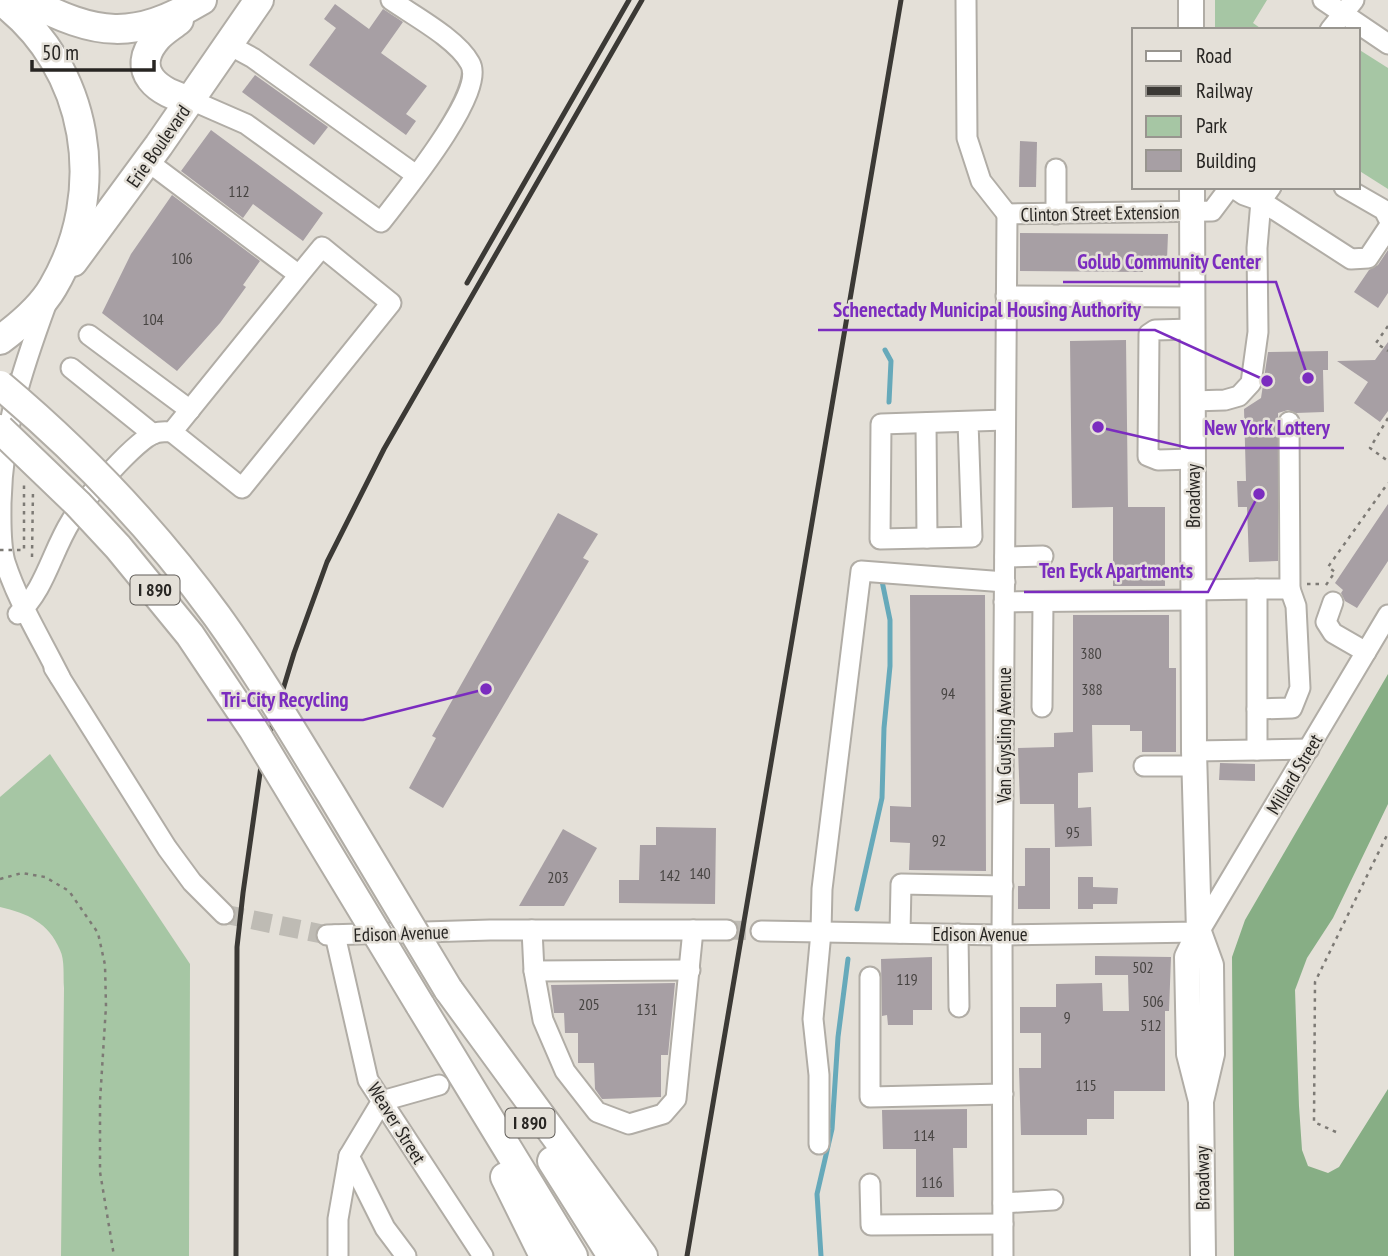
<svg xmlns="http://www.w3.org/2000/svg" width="1388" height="1256" font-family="'PT Sans Narrow',sans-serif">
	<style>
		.green { fill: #a6c6a4 }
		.forest { fill: #87ae85 }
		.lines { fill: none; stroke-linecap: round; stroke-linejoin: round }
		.stream { stroke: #66a9ba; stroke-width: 5 }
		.building { fill: #a79fa4 }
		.minor-tunnel { stroke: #bebbb4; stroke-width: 19; stroke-dasharray: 19 10; stroke-linecap: butt }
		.minor-casing { stroke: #b1ada6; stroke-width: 23 }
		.major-casing { stroke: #b1ada6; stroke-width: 28 }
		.highway-casing { stroke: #b1ada6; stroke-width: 32 }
		.path { stroke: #7d7a75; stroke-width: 2.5; stroke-dasharray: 3.5 5; stroke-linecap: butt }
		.minor { stroke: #fff; stroke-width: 19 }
		.major { stroke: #fff; stroke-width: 24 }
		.highway { stroke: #fff; stroke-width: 28 }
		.rail { stroke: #3b3935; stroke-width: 5 }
		.highway-bridge-casing { stroke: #b1ada6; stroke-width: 32; stroke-linecap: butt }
		.path-bridge { stroke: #7d7a75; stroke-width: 2.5; stroke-dasharray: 3.5 5; stroke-linecap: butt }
		.highway-bridge { stroke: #fff; stroke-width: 28 }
		.labels { text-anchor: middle; stroke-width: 5; stroke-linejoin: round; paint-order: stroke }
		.number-label { font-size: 16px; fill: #474442 }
		.shield { fill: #e4e0d8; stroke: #605d59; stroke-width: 2 }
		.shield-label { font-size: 18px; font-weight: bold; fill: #272522 }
		.street-label { font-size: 19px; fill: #272522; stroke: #e4e0d8 }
		.leader { fill: none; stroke: #7b2cbf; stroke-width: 2.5 }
		.callout-dot { fill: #7b2cbf; stroke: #e4e0d8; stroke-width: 2.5 }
		.callout-label { font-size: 21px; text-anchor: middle; font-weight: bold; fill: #7b2cbf; stroke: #e4e0d8; stroke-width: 5; stroke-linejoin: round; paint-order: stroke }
	</style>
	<rect width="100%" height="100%" fill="#e4e0d8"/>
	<g class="green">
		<polygon points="1215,0 1267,0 1253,23 1263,30 1215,30"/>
		<polygon points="1358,49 1388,68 1388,189 1358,170"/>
		<path d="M 50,754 L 190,964 L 189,1256 L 61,1256 L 64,988 C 63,976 65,960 60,950 C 49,923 27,913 0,907 L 0,797 Z"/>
	</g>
	<polygon class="forest" points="1388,674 1388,804 1333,918 1307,958 1295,990 1299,1106 1302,1150 1308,1166 1328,1173 1339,1167 1388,1089 1388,1256 1234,1256 1232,957 1245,920"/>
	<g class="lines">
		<g class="stream">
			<polyline points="885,350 891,361 889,402"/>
			<polyline points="857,909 882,798 884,728 890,666 890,620 882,581"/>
			<polyline points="821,1256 817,1194 832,1129 838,1037 848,959"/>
		</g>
	</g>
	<g class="building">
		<polygon points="335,4 369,29 383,9 403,22 381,53 427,86 406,114 416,121 406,135 309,65 336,28 324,19"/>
		<polygon points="255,75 328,127 314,145 242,92"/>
		<polygon points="211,130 323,213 303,241 253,204 243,218 181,171"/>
		<polygon points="1020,141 1037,142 1036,187 1019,187"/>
		<polygon points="172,195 260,261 243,285 246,287 220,323 177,371 102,313 131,254"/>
		<polygon points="1020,233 1168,234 1167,260 1143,260 1143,272 1020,271"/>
		<polygon points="1388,250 1388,293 1378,308 1354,292 1369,270 1378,265"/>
		<polygon points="1126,340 1128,507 1165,507 1165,586 1113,586 1113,507 1072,508 1070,341"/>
		<polygon points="1388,342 1388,411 1380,422 1354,403 1368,382 1337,361 1375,360"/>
		<polygon points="1328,351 1328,370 1323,370 1324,412 1296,413 1288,410 1278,413 1278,561 1249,562 1247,507 1238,507 1237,481 1246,481 1244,409 1261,398 1268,352"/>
		<polygon points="1388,504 1388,561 1357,608 1345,601 1341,593 1343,590 1335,583"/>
		<polygon points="558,513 598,534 583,558 589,561 443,808 409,788 436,738 432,736"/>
		<polygon points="910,595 985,595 986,871 909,870 910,843 890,842 890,806 911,807"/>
		<polygon points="1073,615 1169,615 1169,668 1176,668 1176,752 1142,752 1142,731 1130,731 1130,725 1092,725 1093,772 1078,773 1078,808 1091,807 1092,846 1055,847 1054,804 1020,804 1018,748 1054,747 1054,733 1073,732"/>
		<polygon points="1220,763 1255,764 1255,781 1219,780"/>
		<polygon points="656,827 716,828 715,904 619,903 619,880 639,880 640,845 656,845"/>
		<polygon points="563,829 597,848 564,906 519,906"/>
		<polygon points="1025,848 1050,848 1050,909 1018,909 1018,886 1025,886"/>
		<polygon points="1078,877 1093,877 1093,887 1118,888 1117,904 1093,904 1093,909 1078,909"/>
		<polygon points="1095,956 1171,957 1169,1011 1165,1011 1165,1091 1114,1091 1114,1119 1087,1119 1087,1135 1021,1135 1019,1068 1041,1068 1041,1033 1020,1033 1020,1007 1056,1007 1056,984 1102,983 1103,1011 1129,1011 1128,975 1095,975"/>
		<polygon points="932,957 932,1010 913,1010 913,1025 888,1025 887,1015 882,1016 881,959"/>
		<polygon points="675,983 668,1055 661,1055 661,1097 602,1099 595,1089 594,1063 578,1063 578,1033 565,1033 564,1013 554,1013 551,985"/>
		<polygon points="967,1109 967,1148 953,1148 954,1197 916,1197 916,1149 883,1149 882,1110"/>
	</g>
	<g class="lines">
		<g class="minor-tunnel">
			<polyline points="224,914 327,935"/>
			<polyline points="727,930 761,931"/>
		</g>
		<g class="minor-casing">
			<g id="minor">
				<polyline points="966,0 967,138 981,181 1007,214"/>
				<polyline points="1323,0 1388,44"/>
				<polyline points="1330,30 1354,0"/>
				<polyline points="229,45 253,58 416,175"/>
				<path d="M 191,100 L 246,124 L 381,222 C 401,196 487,92 470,63 C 457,39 414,16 391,0"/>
				<polyline points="147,161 299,275 172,432 242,488 391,303 322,247 299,275"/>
				<polyline points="1056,169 1056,214"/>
				<polyline points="1232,187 1244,195 1261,201 1351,259 1368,258 1388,228"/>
				<polyline points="1344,187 1384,210 1388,218"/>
				<polyline points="1007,214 1212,211 1230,187"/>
				<polyline points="1006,296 1193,297"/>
				<path d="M 47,302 C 21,373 3,427 1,503 C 1,522 0,544 5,562 C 18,602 41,639 60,677"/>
				<polyline points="1193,329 1155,330 1149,334 1148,456 1158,460 1193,459"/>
				<polyline points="89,335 190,410"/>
				<polyline points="71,368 153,434"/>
				<polyline points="1193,401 1225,400 1239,396 1251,383 1258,332 1257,248 1261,201 1271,187"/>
				<polyline points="968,422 972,537 880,539 881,424 1005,420"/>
				<polyline points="926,423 927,538"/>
				<polyline points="1005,557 1043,556"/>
				<polyline points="1257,589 1290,589 1289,422"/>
				<polyline points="1193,590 1257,589 1257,750"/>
				<polyline points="1004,602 1193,600"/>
				<polyline points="1333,602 1326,622 1333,633 1366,652"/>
				<path d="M 18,614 C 45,590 52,551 71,521 C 82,502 137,438 156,433 C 161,431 167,432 172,432"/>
				<polyline points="54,668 167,848 192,882 224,914"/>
				<polyline points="1042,707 1043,602"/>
				<polyline points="1257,709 1292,708 1300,688 1296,606 1290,589"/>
				<polyline points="1194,751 1309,749"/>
				<polyline points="1144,766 1194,766"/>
				<polyline points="532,930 534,971 543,1020 565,1071 597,1112 629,1124 663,1114 676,1099 693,930"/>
				<polyline points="761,931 1002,935 1199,932 1388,615"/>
				<polyline points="900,933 901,884 1003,886"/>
				<polyline points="958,934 959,1007"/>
				<polyline points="327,935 490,930 727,930"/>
				<polyline points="335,935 368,1080 483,1256"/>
				<polyline points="534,971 690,970"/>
				<polyline points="870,977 870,1097 1003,1094"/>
				<polyline points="819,1144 819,1075 813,1019 821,932 822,889 861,571 1005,582"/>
				<polyline points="349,1156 385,1228 406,1256"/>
				<polyline points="870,1184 871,1225 1003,1224"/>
				<polyline points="1003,1203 1053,1200"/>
				<polyline points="338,1256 338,1219 349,1156 382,1101 439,1085"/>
				<polyline points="1003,1256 1002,935 1007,214"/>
			</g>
		</g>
		<g class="major-casing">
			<g id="major">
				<polyline points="1191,0 1191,30"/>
				<polyline points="1192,187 1194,751 1199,932 1211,965 1212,1054 1201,1101"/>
				<polyline points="1199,932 1187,957 1189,1054 1201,1101 1203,1256"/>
			</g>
		</g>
		<g class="highway-casing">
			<g id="highway">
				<path d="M 0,0 C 90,67 109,192 53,287 C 41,308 19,326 0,340"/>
				<path d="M 27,0 C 97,36 133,41 202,0"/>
				<path d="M 179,20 C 172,26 163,31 157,38 C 128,71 159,94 191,100"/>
				<polyline points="73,262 159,145 259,0"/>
				<polyline points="448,989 643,1256"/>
				<polyline points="420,1005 573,1256"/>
				<polyline points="552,1161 612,1256"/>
				<polyline points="505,1177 544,1256"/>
			</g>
		</g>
		<g class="path">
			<polyline points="1388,326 1376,343 1388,351"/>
			<polyline points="1388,418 1370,448 1388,461"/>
			<polyline points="1307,584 1324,584"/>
			<polyline points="1326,585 1335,572 1328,567 1388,483"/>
			<polyline points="0,879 22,873 45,877 69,891 98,933 105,965 106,1006 100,1101 100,1172 114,1256"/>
			<polyline points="1336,1132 1314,1122 1315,982 1388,833"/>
		</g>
		<use href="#minor" class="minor"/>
		<use href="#major" class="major"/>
		<use href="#highway" class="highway"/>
		<g class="rail">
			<polyline points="467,283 629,0"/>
			<polyline points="236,1256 237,947 243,893 262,759 294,653 327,562 384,449 642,0"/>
			<polyline points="687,1256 901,0"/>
		</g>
		<g class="highway-bridge-casing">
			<g id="highway-bridge">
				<path d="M 0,385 C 80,452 155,531 217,616 C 258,673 294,734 331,794 C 370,859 409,924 448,989"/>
				<polyline points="0,429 78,504 118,547 190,635 253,729 420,1005"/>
			</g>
		</g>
		<g class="path-bridge">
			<polyline points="0,550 24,550 24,485"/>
			<polyline points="32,557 33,490"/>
		</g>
		<use href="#highway-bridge" class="highway-bridge"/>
	</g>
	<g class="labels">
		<g class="number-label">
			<text x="239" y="197">112</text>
			<text x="182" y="264">106</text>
			<text x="153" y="325">104</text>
			<text x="1091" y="659">380</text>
			<text x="1092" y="695">388</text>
			<text x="948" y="699">94</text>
			<text x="1073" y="838">95</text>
			<text x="939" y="846">92</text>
			<text x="700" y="879">140</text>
			<text x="670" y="881">142</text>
			<text x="558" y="883">203</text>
			<text x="1143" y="973">502</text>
			<text x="907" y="985">119</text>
			<text x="1153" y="1007">506</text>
			<text x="589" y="1010">205</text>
			<text x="647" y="1015">131</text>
			<text x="1067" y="1023">9</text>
			<text x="1151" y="1031">512</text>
			<text x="1086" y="1091">115</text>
			<text x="924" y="1141">114</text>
			<text x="932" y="1188">116</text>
		</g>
		<g class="shield">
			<rect x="130.5" y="575.5" width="49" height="29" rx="5"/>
			<rect x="505.5" y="1108.5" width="49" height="29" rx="5"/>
		</g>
		<g class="shield-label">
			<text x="155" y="596">I 890</text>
			<text x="530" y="1129">I 890</text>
		</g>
		<g class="street-label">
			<text transform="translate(158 146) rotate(-55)" y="7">Erie Boulevard</text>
			<text transform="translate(1100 213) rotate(-1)" y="7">Clinton Street Extension</text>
			<text transform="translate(1193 496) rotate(-90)" y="7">Broadway</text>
			<text transform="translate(1004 735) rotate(-90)" y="7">Van Guysling Avenue</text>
			<text transform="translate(1294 774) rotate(-59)" y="7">Millard Street</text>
			<text transform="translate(401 933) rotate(-2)" y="7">Edison Avenue</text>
			<text x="980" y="941">Edison Avenue</text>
			<text transform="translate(397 1123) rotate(58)" y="7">Weaver Street</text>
			<text transform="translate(1202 1178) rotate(-91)" y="7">Broadway</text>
		</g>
	</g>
	<path class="leader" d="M1308 378L1276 282H1063M1267 381L1155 330H818M1098 427L1189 448H1344M1259 494L1208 592H1024M486 689L363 720H207"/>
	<g class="callout-dot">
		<circle cx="1308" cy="378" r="7"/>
		<circle cx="1267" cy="381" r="7"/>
		<circle cx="1098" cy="427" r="7"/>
		<circle cx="1259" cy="494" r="7"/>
		<circle cx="486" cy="689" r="7"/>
	</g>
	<g class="callout-label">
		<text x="1169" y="269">Golub Community Center</text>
		<text x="987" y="317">Schenectady Municipal Housing Authority</text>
		<text x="1267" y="435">New York Lottery</text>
		<text x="1116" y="578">Ten Eyck Apartments</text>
		<text x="285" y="707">Tri-City Recycling</text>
	</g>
	<rect x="1132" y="28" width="228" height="161" fill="#e4e0d8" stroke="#98958f" stroke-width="2"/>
	<rect x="1146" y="51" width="35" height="10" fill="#ffffff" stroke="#98958f" stroke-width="2"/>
	<text x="1196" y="63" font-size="21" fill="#272522">Road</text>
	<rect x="1146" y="86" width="35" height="10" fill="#3b3935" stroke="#98958f" stroke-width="2"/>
	<text x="1196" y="98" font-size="21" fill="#272522">Railway</text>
	<rect x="1146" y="116" width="35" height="21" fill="#a6c6a4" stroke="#98958f" stroke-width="2"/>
	<text x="1196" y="133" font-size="21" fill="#272522">Park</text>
	<rect x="1146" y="150" width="35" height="21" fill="#a79fa4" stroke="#98958f" stroke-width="2"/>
	<text x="1196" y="168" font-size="21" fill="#272522">Building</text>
	<path d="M32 60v10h122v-10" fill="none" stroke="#272522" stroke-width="3.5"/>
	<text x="42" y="60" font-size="21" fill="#272522" stroke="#e4e0d8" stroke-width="5" paint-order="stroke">50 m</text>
</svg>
